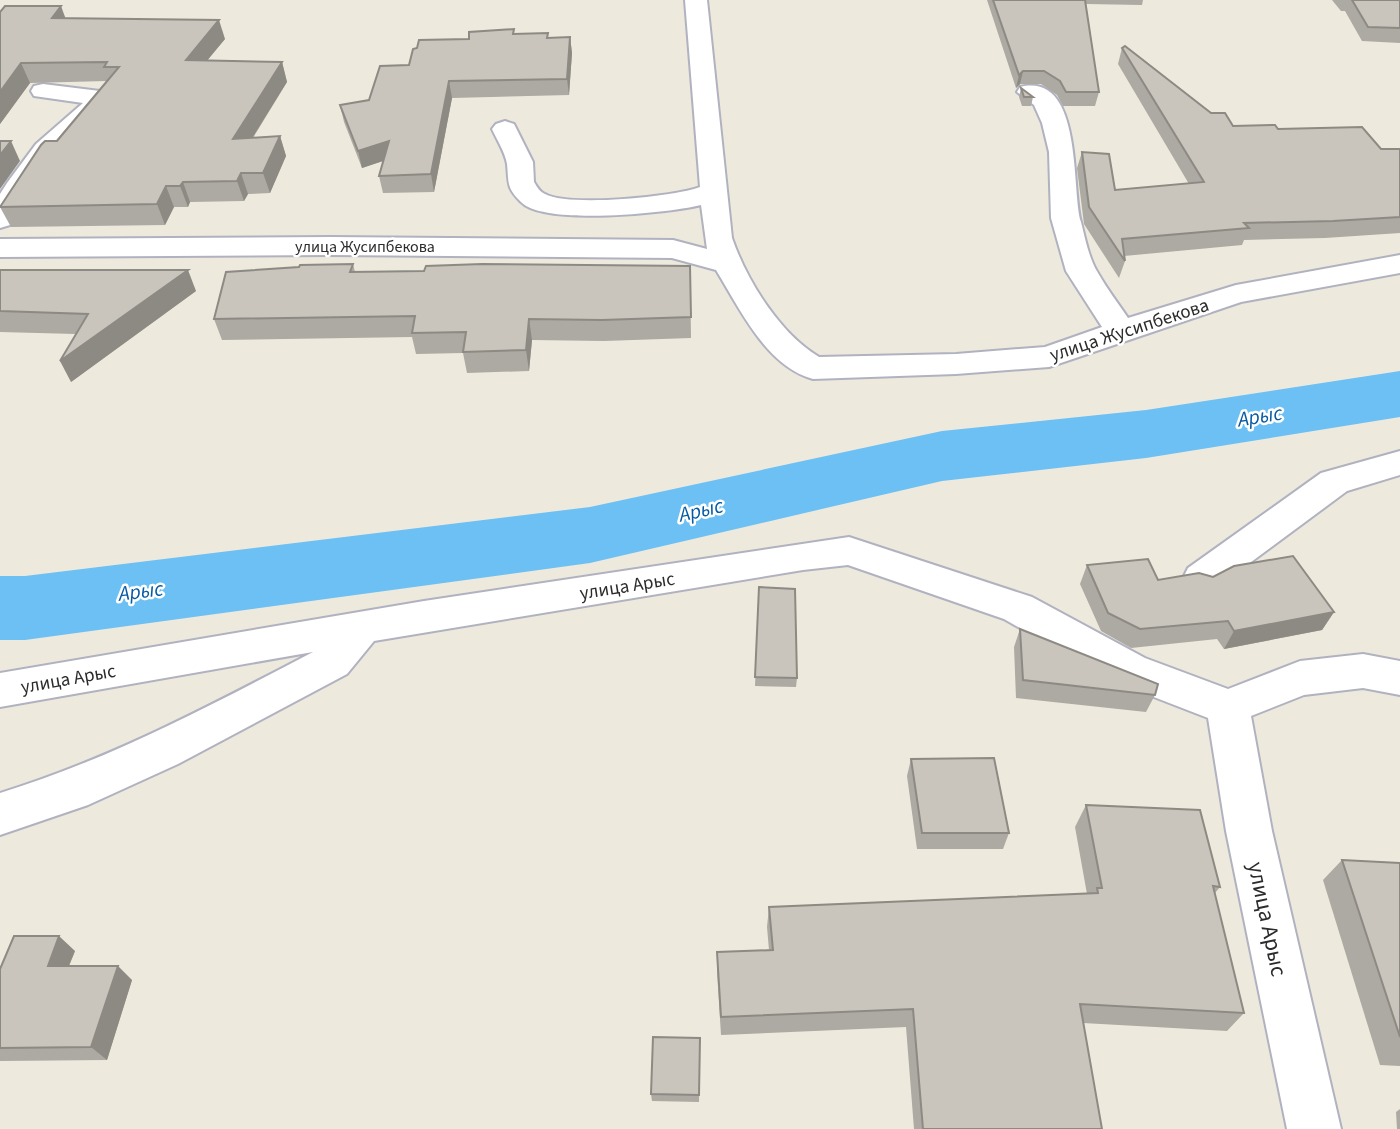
<svg xmlns="http://www.w3.org/2000/svg" width="1400" height="1129" font-family="'Source Sans 3',sans-serif">
	<style>
		.lines { fill: none; stroke-linecap: round; stroke-linejoin: round }
		.river { fill: #6cc0f4; fill-rule: evenodd }
		.street-casing { stroke: #b1b2c0; stroke-width: 4 }
		.street { fill: #fff; fill-rule: evenodd }
		.wall { fill: #ada9a3 }
		.shaded-wall { fill: #8d8a84 }
		.building { fill: #c9c5bd; stroke: #8d8a84; stroke-width: 2 }
		.labels { text-anchor: middle; stroke-width: 5; stroke-linejoin: round; paint-order: stroke }
		.far-street-label { font-size: 16px; fill: #2c2c2c; stroke: #fff }
		.street-label { font-size: 19px; fill: #2c2c2c; stroke: #fff }
		.water-label { font-size: 21px; font-style: italic; fill: #075ba4; stroke: #fff }
		.near-street-label { font-size: 23px; fill: #2c2c2c; stroke: #fff }
	</style>
	<rect width="100%" height="100%" fill="#eee9dd"/>
	<g class="lines">
		<polygon class="river" points="1400,371 1400,417 1146,458 942,481 590,563 25,640 0,640 0,576 25,576 590,507 942,431 1146,410"/>
		<g class="street-casing">
			<g id="street">
				<path d="M 685,0 L 707,0 L 732,238 C 747,281 780,334 819,357 L 956,354 L 1045,347 L 1102,327 L 1066,271 L 1051,218 L 1049,152 L 1042,123 L 1034,105 L 1017,92 L 1020,87 C 1084,71 1071,191 1081,222 C 1085,238 1089,259 1098,273 C 1107,289 1118,303 1128,318 L 1236,285 L 1400,255 L 1400,273 L 1241,302 L 1049,367 L 956,374 L 813,379 C 766,366 740,309 716,270 L 672,258 L 330,255 L 0,257 L 0,239 L 330,237 L 673,240 L 707,249 L 701,205 C 670,213 543,226 521,202 C 506,187 509,183 507,164 C 505,152 497,140 492,129 L 496,124 L 505,121 L 514,124 L 533,162 L 534,182 C 537,187 540,192 545,194 C 568,207 674,197 700,187 Z"/>
				<polygon points="43,84 100,91 109,102 94,122 48,163 10,225 0,228 0,194 7,183 36,144 83,103 34,96 31,91 34,86"/>
				<polygon points="1400,451 1400,475 1347,491 1216,588 1202,593 1188,588 1183,578 1188,568 1321,473"/>
				<path d="M 849,537 L 1032,597 L 1145,658 L 1228,689 L 1300,661 L 1363,654 L 1400,661 L 1400,695 L 1363,688 L 1304,695 L 1251,716 L 1272,831 L 1341,1129 L 1287,1129 L 1226,831 L 1208,718 L 1115,682 L 1004,619 L 848,565 L 803,570 L 374,641 L 347,674 L 178,764 L 88,805 L 0,835 L 0,793 C 113,758 209,706 313,652 L 0,707 L 0,673 L 424,601 Z"/>
			</g>
		</g>
		<use href="#street" class="street"/>
	</g>
	<g class="wall">
		<polygon points="987,0 1143,0 1142,5 1086,4 1099,92 1095,106 1063,106 1057,95 1041,84 1020,84 1016,88"/>
		<polygon points="1332,0 1400,0 1400,43 1362,41 1345,11 1341,11"/>
		<polygon points="0,12 66,18 225,39 207,60 282,62 287,82 253,138 280,136 286,156 270,193 248,194 244,201 190,202 188,207 174,207 165,225 11,227 0,207 106,81 30,83 0,124"/>
		<polygon points="514,29 514,34 548,37 570,37 572,53 569,95 452,98 434,192 383,193 379,176 383,161 362,168 344,122 340,105 369,100 409,65 469,39"/>
		<polygon points="1122,48 1211,113 1233,126 1278,129 1381,149 1400,149 1400,233 1325,238 1244,240 1242,245 1124,256 1125,261 1119,278 1084,224 1077,168 1082,152 1115,190 1189,184 1118,64"/>
		<polygon points="1021,88 1033,97 1031,106 1022,106 1019,97"/>
		<polygon points="353,264 355,272 690,266 691,338 604,341 532,340 529,371 467,373 463,353 416,354 412,337 222,340 214,319"/>
		<polygon points="0,270 196,291 71,382 76,334 0,332"/>
		<polygon points="1087,565 1158,580 1334,612 1322,630 1224,649 1217,639 1131,648 1101,631 1080,584"/>
		<polygon points="759,587 797,678 796,687 755,686"/>
		<polygon points="1020,629 1155,695 1146,712 1016,698 1014,647"/>
		<polygon points="911,759 1009,833 1003,849 917,849 907,776"/>
		<polygon points="1086,805 1220,887 1215,893 1244,1013 1227,1031 1083,1023 1102,1129 914,1129 906,1027 721,1035 717,971 717,952 769,950 767,927 769,907 1087,894 1075,827"/>
		<polygon points="1342,860 1400,863 1400,1066 1380,1065 1323,880"/>
		<polygon points="75,951 69,966 132,980 107,1060 0,1061 0,969"/>
		<polygon points="700,1038 699,1102 652,1101 651,1094"/>
		<polygon points="1400,1109 1400,1129 1397,1129 1396,1112"/>
	</g>
	<g class="shaded-wall">
		<polygon points="61,6 68,25 52,18"/>
		<polygon points="219,20 225,39 192,79 186,60"/>
		<polygon points="570,37 572,53 569,95 567,79"/>
		<polygon points="282,62 287,82 239,159 233,139"/>
		<polygon points="21,63 30,83 0,124 0,92"/>
		<polygon points="1023,71 1020,84 1016,88 1019,75"/>
		<polygon points="449,81 452,98 434,192 431,174"/>
		<polygon points="280,136 286,156 270,193 263,173"/>
		<polygon points="11,141 20,161 0,189 0,155"/>
		<polygon points="389,141 392,158 362,168 358,151"/>
		<polygon points="241,173 248,194 244,201 237,181"/>
		<polygon points="183,182 190,202 188,207 180,186"/>
		<polygon points="166,186 174,207 165,225 157,204"/>
		<polygon points="188,270 196,291 71,382 60,361"/>
		<polygon points="529,319 532,340 529,371 526,350"/>
		<polygon points="1334,612 1322,630 1224,649 1234,631"/>
		<polygon points="59,936 75,951 63,980 48,966"/>
		<polygon points="118,966 132,980 107,1060 91,1047"/>
	</g>
	<g class="building">
		<polygon points="993,0 1085,0 1099,92 1066,92 1060,81 1044,71 1023,71 1019,75"/>
		<polygon points="1352,0 1400,0 1400,28 1368,27"/>
		<polygon points="5,6 61,6 52,18 219,20 186,60 282,62 233,139 280,136 263,173 241,173 237,181 183,182 180,186 166,186 157,204 0,207 41,145 45,141 57,141 119,67 104,67 107,62 21,63 0,92 0,12"/>
		<polygon points="514,29 513,34 548,33 547,38 570,37 567,79 449,81 431,174 379,176 389,141 358,151 340,105 369,100 380,66 409,65 413,49 417,48 419,40 469,39 469,32"/>
		<polygon points="1125,46 1211,113 1225,113 1233,126 1275,125 1278,129 1362,127 1381,149 1400,149 1400,217 1333,221 1244,223 1249,228 1122,239 1125,261 1089,207 1082,152 1109,154 1115,190 1204,182 1122,48"/>
		<polygon points="1021,88 1033,97 1024,97"/>
		<polygon points="0,141 11,141 0,155"/>
		<polygon points="353,264 350,272 424,271 426,266 482,264 690,266 691,317 602,320 529,319 526,350 463,352 466,332 412,333 415,316 214,319 226,272 299,267 300,265"/>
		<polygon points="0,270 188,270 60,361 88,314 0,311"/>
		<polygon points="1293,556 1334,612 1234,631 1228,621 1140,629 1108,613 1087,565 1148,559 1158,580 1199,573 1213,577 1234,566"/>
		<polygon points="759,587 795,589 797,678 755,677"/>
		<polygon points="1020,629 1158,684 1155,695 1023,680"/>
		<polygon points="994,758 1009,833 922,833 911,759"/>
		<polygon points="1086,805 1200,810 1220,887 1213,886 1244,1013 1080,1004 1102,1129 923,1129 913,1009 721,1017 717,952 773,950 769,907 1098,893 1097,888 1102,888"/>
		<polygon points="1342,860 1400,863 1400,1037"/>
		<polygon points="14,936 59,936 48,966 118,966 91,1047 0,1048 0,969"/>
		<polygon points="653,1037 700,1038 699,1095 651,1094"/>
	</g>
	<g class="labels">
		<g class="far-street-label">
			<text x="365" y="252">улица Жусипбекова</text>
		</g>
		<g class="street-label">
			<text transform="translate(1129 329) rotate(-18)" y="7">улица Жусипбекова</text>
			<text transform="translate(627 585) rotate(-9)" y="7">улица Арыс</text>
			<text transform="translate(68 678) rotate(-10)" y="7">улица Арыс</text>
		</g>
		<g class="water-label">
			<text transform="translate(1260 416) rotate(-9)" y="7">Арыс</text>
			<text transform="translate(701 510) rotate(-13)" y="7">Арыс</text>
			<text transform="translate(141 591) rotate(-7)" y="7">Арыс</text>
		</g>
		<g class="near-street-label">
			<text transform="translate(1268 919) rotate(78)" y="8">улица Арыс</text>
		</g>
	</g>
</svg>
